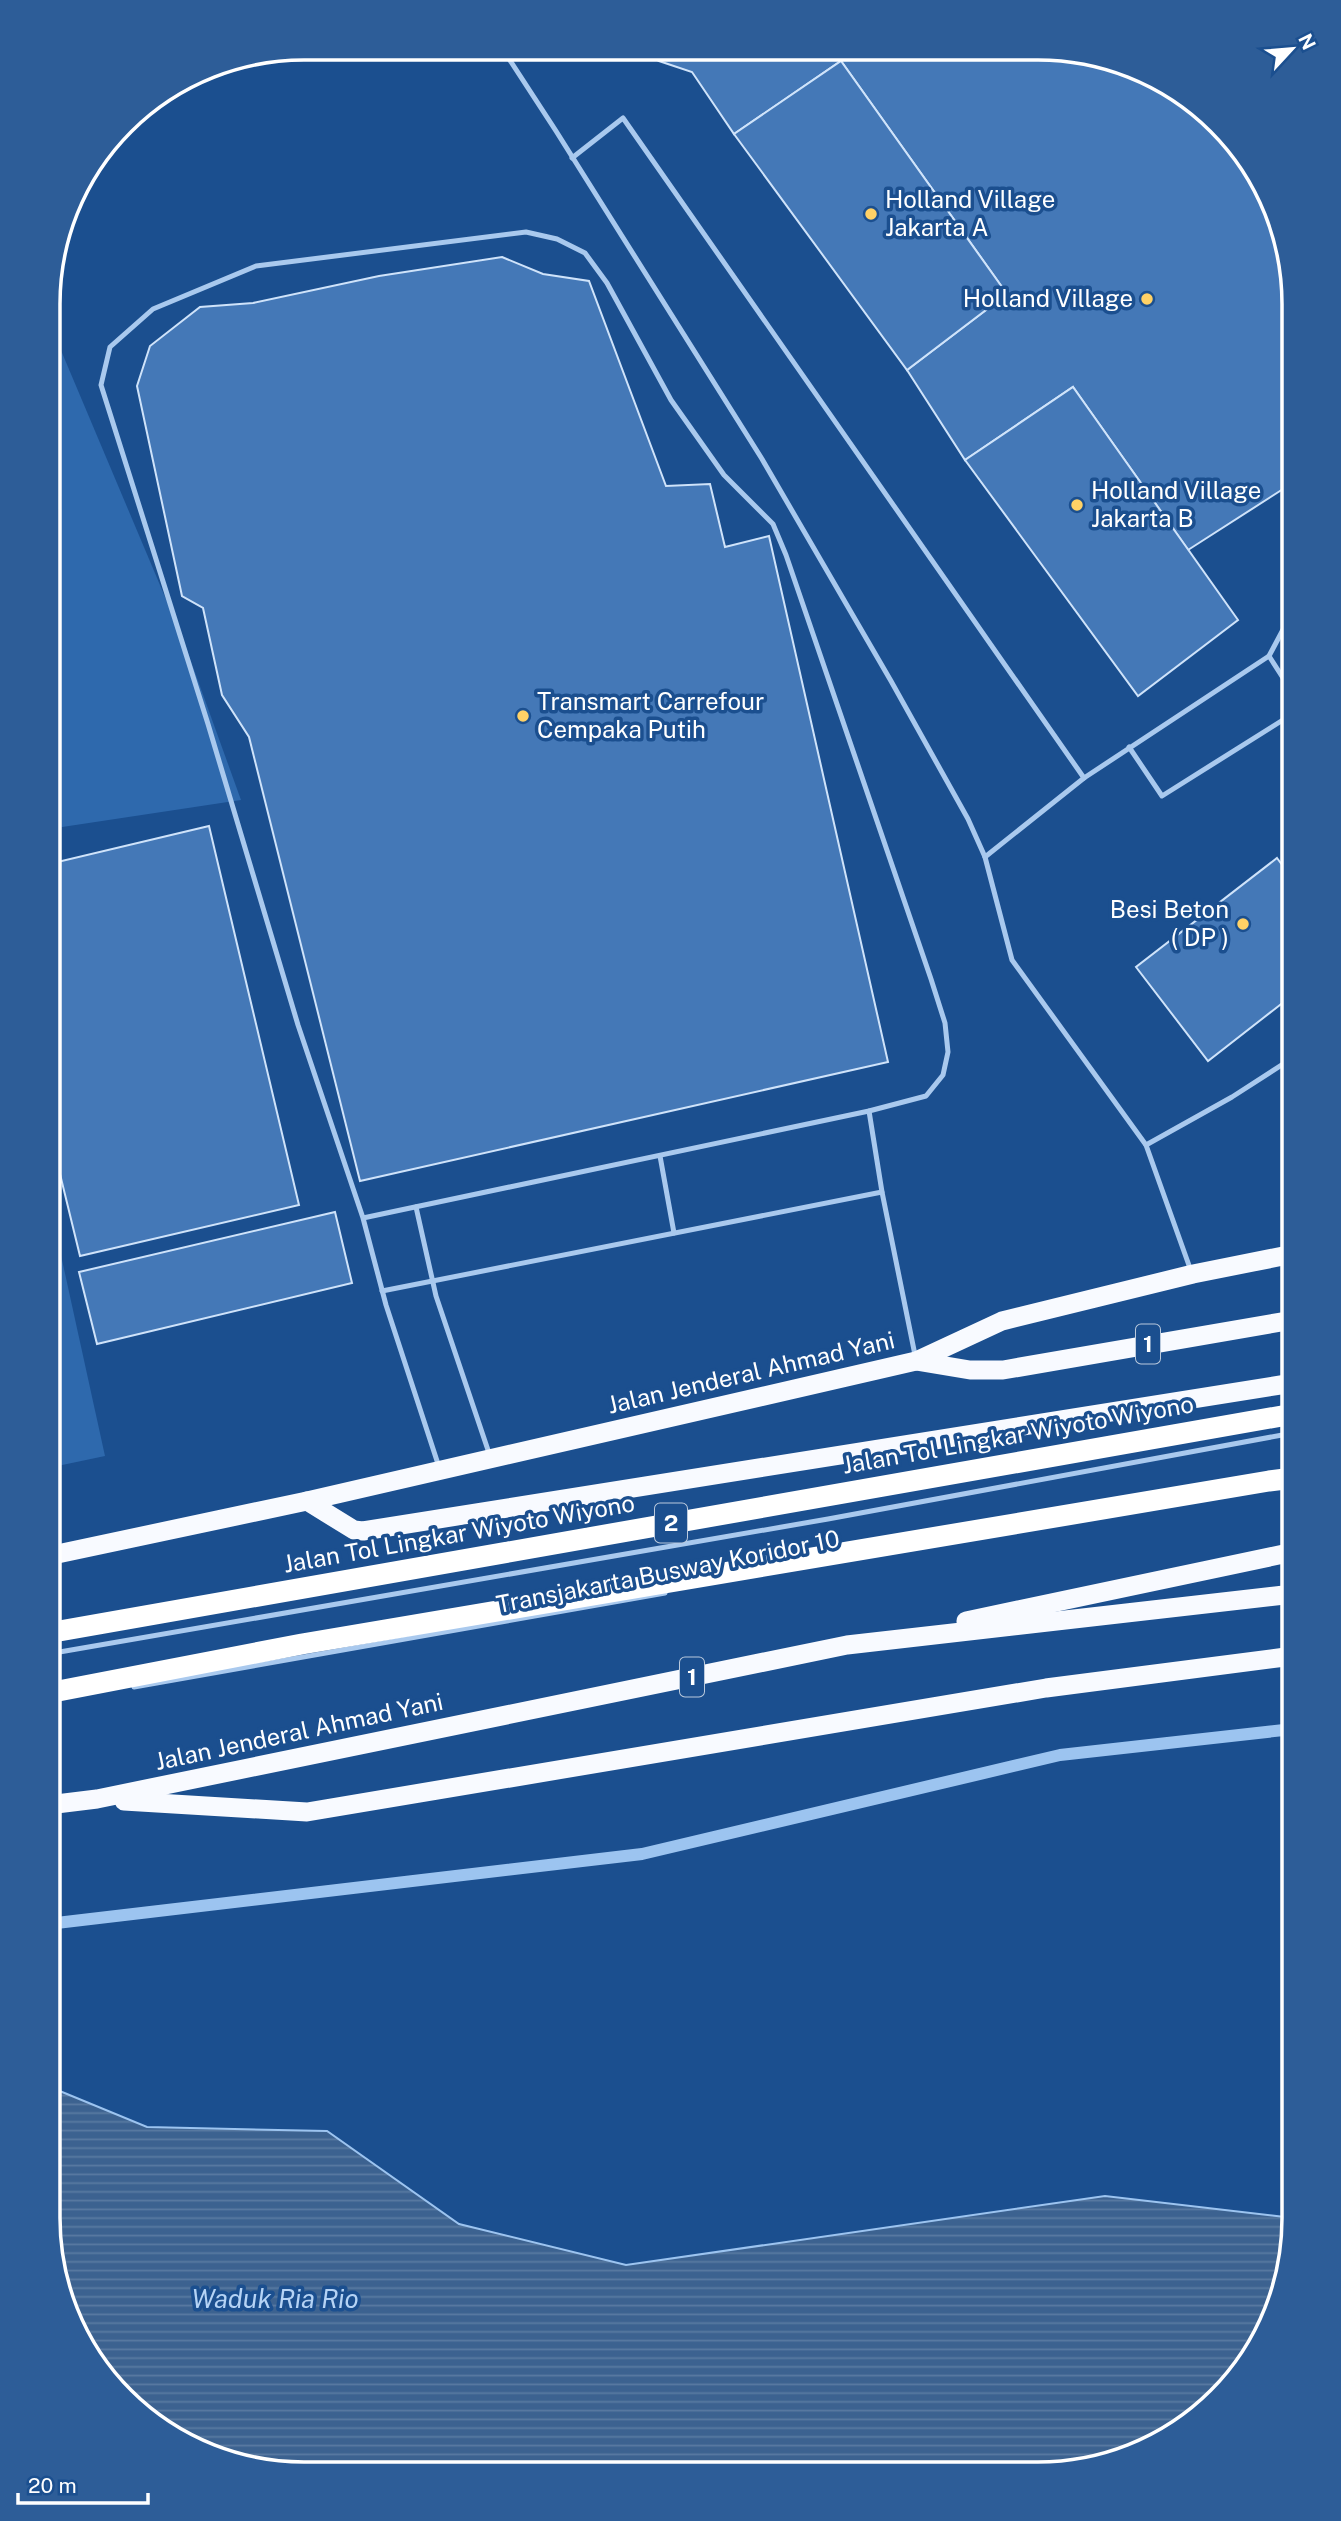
<svg xmlns="http://www.w3.org/2000/svg" width="1341" height="2521" font-family="'Public Sans',sans-serif">
	<style>
		.green { fill: #2e69ad }
		.water { fill: url(#water-rules); stroke: #9cc4f0; stroke-width: 2 }
		.lines { fill: none; stroke-linecap: round; stroke-linejoin: round }
		.stream { stroke: #9cc4f0; stroke-width: 12 }
		.building { fill: #4478b7; stroke: #cfe3fa; stroke-width: 2 }
		.service { stroke: #a9c9ee; stroke-width: 5 }
		.trunk { stroke: #f8faff; stroke-width: 19 }
		.motorway { stroke: #fff; stroke-width: 21 }
		.motorway-bridge { stroke: #fff; stroke-width: 21 }
		.poi-dot { fill: #ffd166; stroke: #1b4f8f; stroke-width: 2.5 }
		.labels { text-anchor: middle; stroke-width: 7; stroke-linejoin: round; paint-order: stroke }
		.shield { fill: #1b4f8f; stroke: #bbcadd; stroke-width: 2 }
		.shield-label { font-size: 23px; font-weight: bold; fill: #fff }
		.poi-label { font-size: 24px; fill: #fff; stroke: #1b4f8f; text-anchor: start }
		.street-label { font-size: 24px; fill: #fff; stroke: #1b4f8f }
		.water-label { font-size: 26px; font-style: italic; fill: #b5d3f5; stroke: #1b4f8f }
		.rim { fill: none; stroke: #fff; stroke-width: 3.5 }
	</style>
	<defs>
		<pattern id="water-rules" width="6" height="5" patternUnits="userSpaceOnUse" patternTransform="scale(1.75)"><rect width="6" height="5" fill="#3c6290"/><path d="M0 2.5h6" fill="none" stroke="#597aa1"/></pattern>
	</defs>
	<rect width="100%" height="100%" fill="#1b4f8f"/>
	<g class="green">
		<polygon points="60,348 184,642 241,800 49,829 49,351"/>
		<polygon points="48,1196 105,1456 48,1468"/>
	</g>
	<polygon class="water" points="50,2087 147,2127 327,2131 459,2224 626,2265 1105,2196 1293,2218 1293,2234 1274,2315 1240,2374 1180,2430 1119,2460 1037,2474 270,2471 191,2447 135,2410 90,2359 61,2299 47,2217 47,2090"/>
	<g class="lines">
		<polyline class="stream" points="48,1924 642,1854 1060,1755 1293,1729"/>
	</g>
	<g class="building">
		<polygon points="639,49 1087,52 1151,74 1207,111 1280,222 1294,304 1294,482 1188,550 1073,387 965,460 907,370 1007,294 841,61 734,134 692,72 659,61"/>
		<polygon points="841,61 1007,294 907,370 734,134"/>
		<polygon points="502,257 543,274 589,281 666,486 710,484 725,547 769,536 888,1062 360,1181 249,737 222,695 203,608 182,596 137,386 150,346 200,307 253,303 379,276"/>
		<polygon points="1073,387 1238,620 1138,696 965,460"/>
		<polygon points="209,826 299,1205 80,1256 48,1125 49,864"/>
		<polygon points="1277,858 1294,881 1294,994 1208,1061 1136,967"/>
		<polygon points="335,1212 352,1283 97,1344 79,1272"/>
	</g>
	<g class="lines">
		<g class="service">
			<polyline points="502,48 556,131 762,459 891,681 968,819 985,857 1012,960 1146,1145 1191,1271"/>
			<polyline points="572,158 623,118 1084,778"/>
			<polyline points="1269,656 1294,609"/>
			<polyline points="1129,747 1162,796 1294,713"/>
			<polyline points="985,857 1084,778 1269,656 1294,695"/>
			<polyline points="869,1111 882,1192 915,1355"/>
			<polyline points="1146,1145 1232,1097 1294,1057"/>
			<polyline points="660,1156 674,1233"/>
			<polyline points="416,1207 436,1296 490,1456"/>
			<polyline points="363,1218 869,1111 926,1096 943,1075 948,1052 945,1023 931,979 786,555 773,524 724,475 671,400 607,283 585,253 557,239 526,232 256,266 153,309 110,347 101,385 208,724 298,1025 363,1218 386,1305 439,1467"/>
			<polyline points="382,1291 882,1192"/>
			<polyline points="48,1654 828,1519 1293,1433"/>
			<polyline points="134,1687 665,1593"/>
		</g>
		<g class="trunk">
			<polyline points="916,1361 1002,1321 1193,1274 1293,1254"/>
			<polyline points="307,1501 354,1530 363,1531 1293,1383"/>
			<polyline points="48,1556 307,1501 916,1361 970,1370 1003,1370 1293,1320"/>
			<polyline points="966,1621 1293,1552"/>
			<polyline points="124,1801 307,1812 1046,1688 1293,1656"/>
			<polyline points="48,1805 97,1799 847,1645 1293,1594"/>
		</g>
		<polyline class="motorway" points="48,1633 1293,1414"/>
		<polyline class="motorway-bridge" points="48,1693 302,1644 1269,1481 1293,1478"/>
	</g>
	<g class="poi-dot">
		<circle cx="871" cy="214" r="7"/>
		<circle cx="1147" cy="299" r="7"/>
		<circle cx="1077" cy="505" r="7"/>
		<circle cx="523" cy="716" r="7"/>
		<circle cx="1243" cy="924" r="7"/>
	</g>
	<g class="labels">
		<g class="shield">
			<rect x="1136" y="1324.5" width="24" height="39" rx="5"/>
			<rect x="655" y="1503.5" width="32" height="39" rx="5"/>
			<rect x="680" y="1657.5" width="24" height="39" rx="5"/>
		</g>
		<g class="shield-label">
			<text x="1148" y="1352">1</text>
			<text x="671" y="1531">2</text>
			<text x="692" y="1685">1</text>
		</g>
		<g class="poi-label">
			<text x="885" y="208">Holland Village<tspan x="885" dy="28">Jakarta A</tspan></text>
			<text x="1133" y="307" text-anchor="end">Holland Village</text>
			<text x="1091" y="499">Holland Village<tspan x="1091" dy="28">Jakarta B</tspan></text>
			<text x="537" y="710">Transmart Carrefour<tspan x="537" dy="28">Cempaka Putih</tspan></text>
			<text x="1229" y="918" text-anchor="end">Besi Beton<tspan x="1229" dy="28">( DP )</tspan></text>
		</g>
		<g class="street-label">
			<text transform="translate(751 1373) rotate(-13)" y="8">Jalan Jenderal Ahmad Yani</text>
			<text transform="translate(1018 1435) rotate(-10)" y="8">Jalan Tol Lingkar Wiyoto Wiyono</text>
			<text transform="translate(459 1534) rotate(-10)" y="8">Jalan Tol Lingkar Wiyoto Wiyono</text>
			<text transform="translate(668 1572) rotate(-11)" y="8">Transjakarta Busway Koridor 10</text>
			<text transform="translate(299 1732) rotate(-12)" y="8">Jalan Jenderal Ahmad Yani</text>
		</g>
		<g class="water-label">
			<text x="275" y="2308">Waduk Ria Rio</text>
		</g>
	</g>
	<path d="M0 0H1341V2521H0ZM304 60H1038A244 244 0 0 1 1282 304V2218A244 244 0 0 1 1038 2462H304A244 244 0 0 1 60 2218V304A244 244 0 0 1 304 60Z" fill="#2d5d98" fill-rule="evenodd"/>
	<path class="rim" d="M304 60H1038A244 244 0 0 1 1282 304V2218A244 244 0 0 1 1038 2462H304A244 244 0 0 1 60 2218V304A244 244 0 0 1 304 60Z"/>
	<g transform="translate(1292 49) rotate(64)" stroke="#1b4f8f" stroke-width="5" paint-order="stroke">
	<path d="M0-5L12 26L0 18L-12 26Z" fill="#ffffff"/>
	<text y="-10" font-size="19" font-weight="bold" text-anchor="middle" fill="#ffffff">N</text>
	</g>
	<path d="M18 2493v10h130v-10" fill="none" stroke="#ffffff" stroke-width="3.5"/>
	<text x="28" y="2493" font-size="21" fill="#ffffff" stroke="#1b4f8f" stroke-width="5" paint-order="stroke">20 m</text>
</svg>
